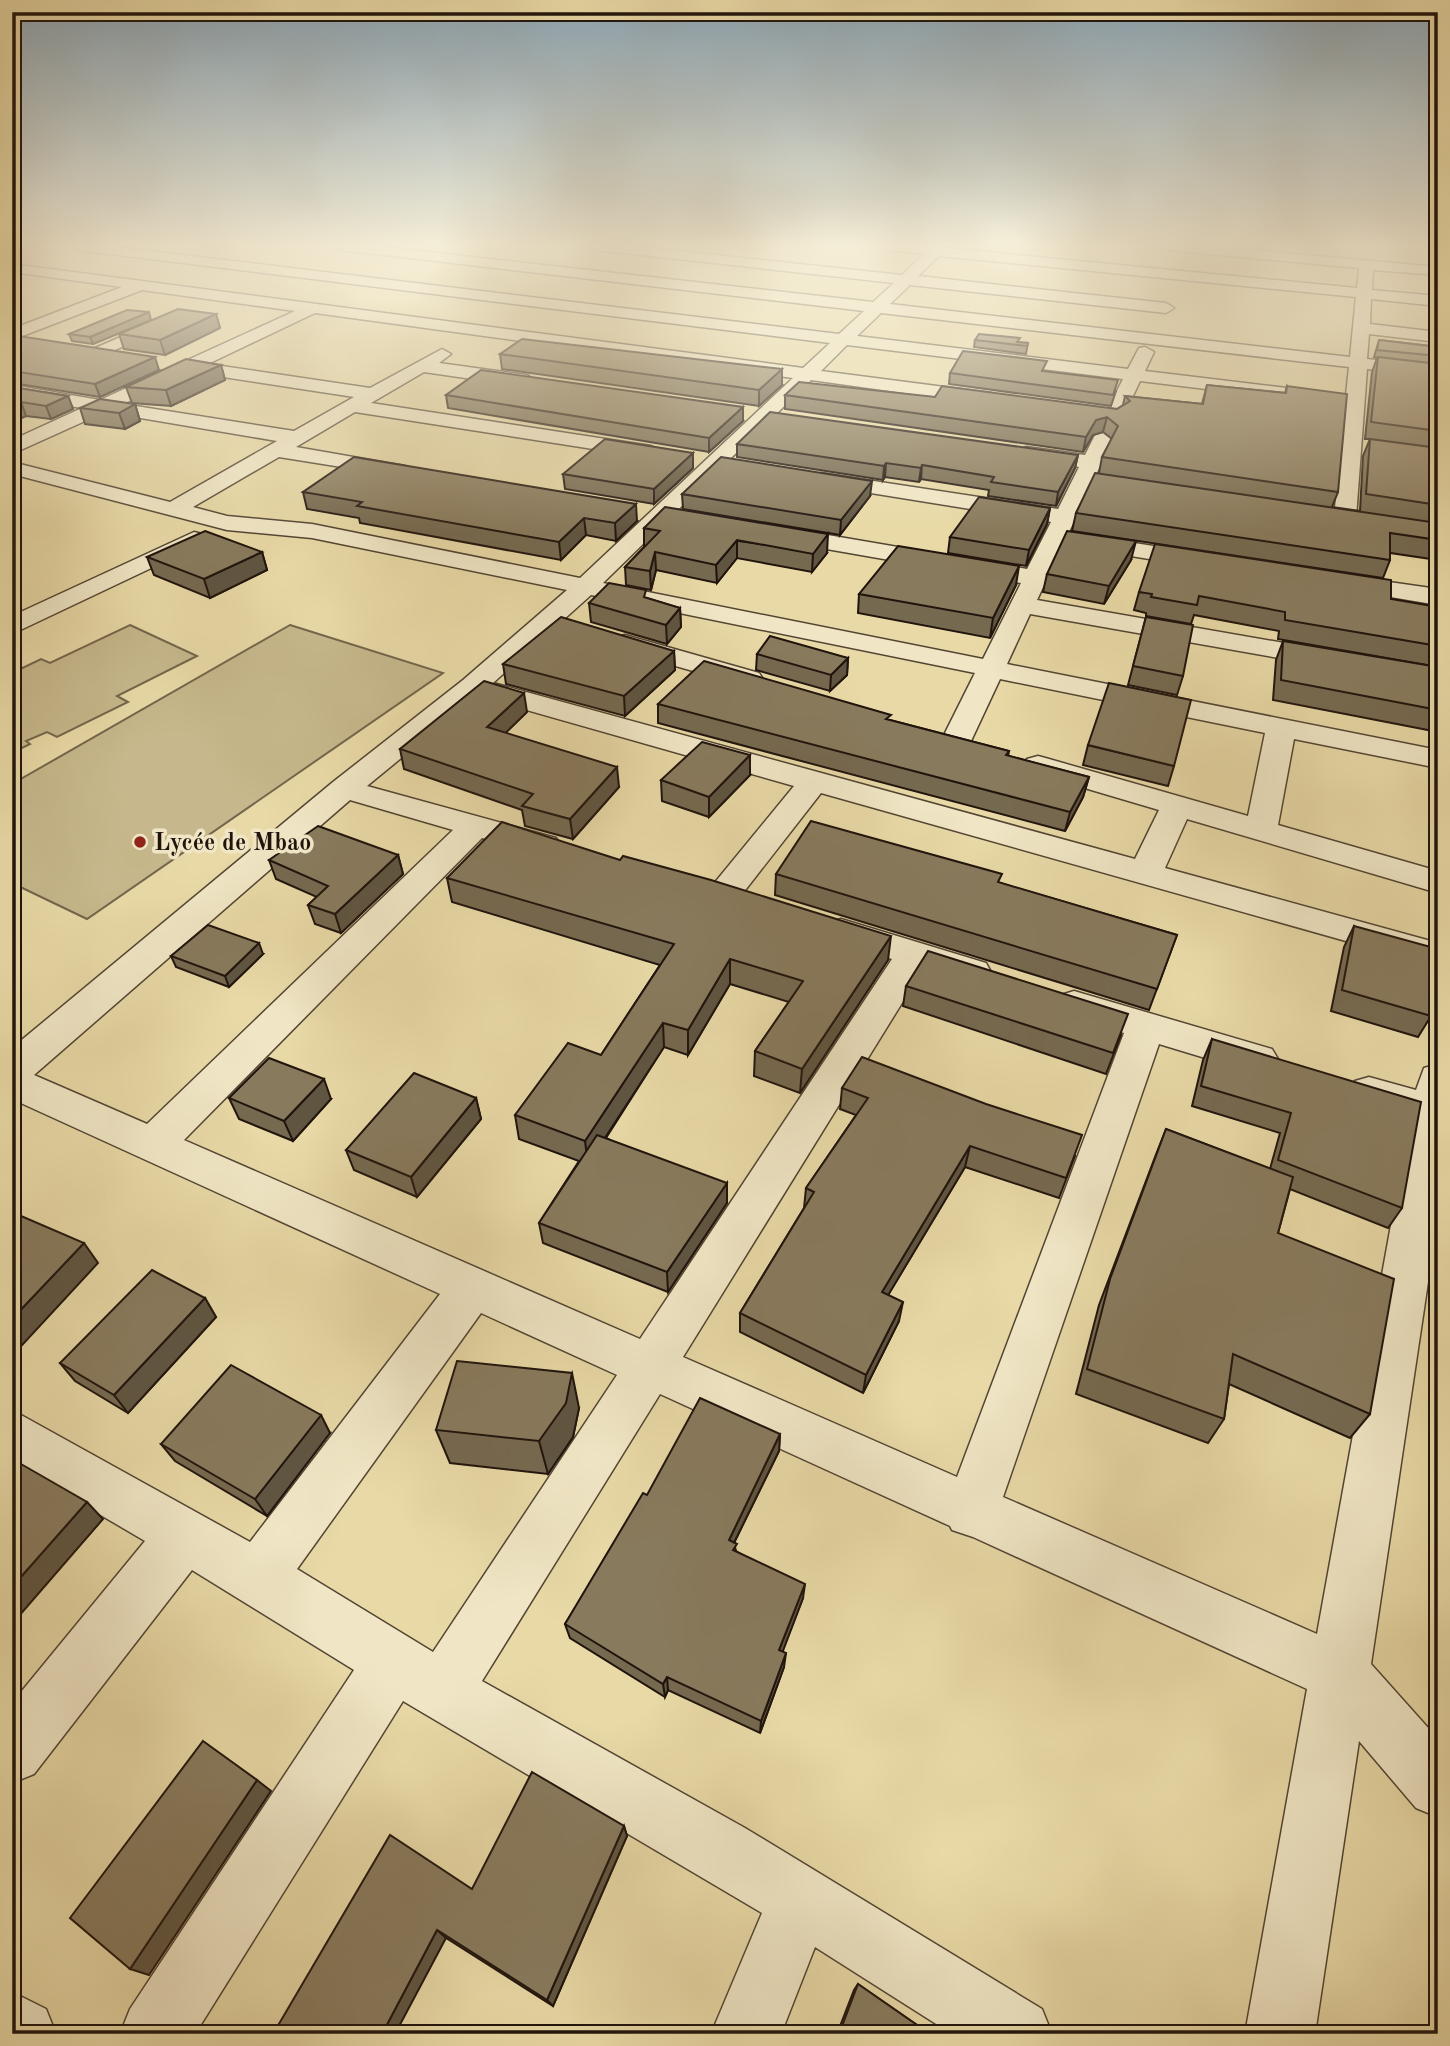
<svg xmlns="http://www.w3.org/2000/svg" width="1450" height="2046" font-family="'Old Standard TT',serif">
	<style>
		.green { fill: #c6b88c; stroke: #73664c; stroke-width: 2 }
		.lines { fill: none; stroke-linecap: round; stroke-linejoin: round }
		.street-casing { stroke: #524533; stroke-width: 3 }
		.street { fill: #f0e6c5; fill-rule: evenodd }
		.wall { fill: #756950; stroke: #20140d; stroke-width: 2 }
		.shaded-wall { fill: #5f5541; stroke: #20140d; stroke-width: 2 }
		.building { fill: #887a5d; stroke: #20140d; stroke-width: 2 }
		.poi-dot { fill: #8f2418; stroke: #f0e6c5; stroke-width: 2.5 }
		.labels { text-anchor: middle; stroke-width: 7; stroke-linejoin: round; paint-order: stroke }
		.poi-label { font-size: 24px; font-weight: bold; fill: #20140d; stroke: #f0e6c5; text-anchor: start }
	</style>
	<rect width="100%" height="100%" fill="#e8d9a6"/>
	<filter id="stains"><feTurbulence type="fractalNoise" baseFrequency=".00286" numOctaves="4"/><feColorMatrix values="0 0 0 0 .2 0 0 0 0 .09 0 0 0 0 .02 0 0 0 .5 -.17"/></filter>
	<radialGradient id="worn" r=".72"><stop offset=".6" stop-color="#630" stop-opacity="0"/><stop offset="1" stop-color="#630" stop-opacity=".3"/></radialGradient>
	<g class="green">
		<polygon points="130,625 197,656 117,696 128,702 57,737 47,732 26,741 30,744 12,753 12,673 41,659 50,663"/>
		<polygon points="290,625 443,673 87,919 12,883 12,784"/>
	</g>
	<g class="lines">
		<g class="street-casing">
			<g id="street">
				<path d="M 70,246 L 108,246 L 839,334 L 864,311 L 341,250 L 334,246 L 374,246 L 873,302 L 894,283 L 596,250 L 589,246 L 631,246 L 902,275 L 924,254 L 886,250 L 879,246 L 924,246 L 1357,288 L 1359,268 L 1165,250 L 1158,246 L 1206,246 L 1438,267 L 1438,275 L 1373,270 L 1372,290 L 1438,296 L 1438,306 L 1371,299 L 1370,324 L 1438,332 L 1438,342 L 1369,334 L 1367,359 L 1438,367 L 1438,377 L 1367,369 L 1356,518 L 1353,523 L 1345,525 L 1334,518 L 1345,406 L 1140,381 L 1037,600 L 1330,651 L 1340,653 L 1344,659 L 1340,665 L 1330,667 L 1030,614 L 1007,664 L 1438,750 L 1438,768 L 1294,739 L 1278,825 L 1438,871 L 1438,893 L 1187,819 L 1165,868 L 1438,943 L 1438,967 L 821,793 L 736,902 L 724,905 L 712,902 L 707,894 L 712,886 L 794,786 L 477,696 L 367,786 L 556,838 L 560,845 L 556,852 L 544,855 L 482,838 L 184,1140 L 640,1339 L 892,959 L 828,939 L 823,931 L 828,923 L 841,919 L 986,963 L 991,972 L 986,981 L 973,985 L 923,969 L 683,1357 L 957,1477 L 1124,1033 L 1061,1013 L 1055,1004 L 1061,995 L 1074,991 L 1272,1049 L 1278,1059 L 1272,1069 L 1258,1074 L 1159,1044 L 1003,1497 L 1317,1634 L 1410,1120 L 1355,1103 L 1349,1092 L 1355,1081 L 1369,1077 L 1416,1090 L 1424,1068 L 1438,1064 L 1438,1215 L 1371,1664 L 1438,1739 L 1438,1817 L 1416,1808 L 1359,1741 L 1315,2034 L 1245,2034 L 1307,1689 L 973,1537 L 952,1530 L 950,1526 L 660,1394 L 482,1681 L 745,1828 L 1042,2009 L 1052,2034 L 952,2034 L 815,1947 L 781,2034 L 711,2034 L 762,1913 L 403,1701 L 195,2034 L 120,2034 L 130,2009 L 354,1670 L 192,1570 L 34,1774 L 12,1783 L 12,1703 L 145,1541 L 12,1463 L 12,1410 L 250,1542 L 440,1294 L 12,1099 L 12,1048 L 333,782 L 463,680 L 567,590 L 312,538 L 227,530 L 12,474 L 12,462 L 170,502 L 277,441 L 105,412 L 12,454 L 12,440 L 82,408 L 12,397 L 12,385 L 100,400 L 295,311 L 142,290 L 12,340 L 12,329 L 122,287 L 12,272 L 12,264 L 803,368 L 830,343 L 77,250 ZM 939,256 L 1356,297 L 1350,357 L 890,304 L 910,285 L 1166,313 L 1174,308 L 1166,303 L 918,276 ZM 315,313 L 793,378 L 580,578 L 312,524 L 227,516 L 193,507 L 279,457 L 398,476 L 405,474 L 409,470 L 405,466 L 296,447 L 355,412 L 651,458 L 661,452 L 651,446 L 371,403 L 424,372 L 527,387 L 536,381 L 527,375 L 439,363 L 451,354 L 442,349 L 370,388 L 208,364 ZM 881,313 L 1349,367 L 1346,395 L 1145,371 L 1154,352 L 1145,347 L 1139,348 L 1128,369 L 857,336 ZM 847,345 L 1123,379 L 1085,455 L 1026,447 L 1016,453 L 1026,459 L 1079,467 L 1058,509 L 821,473 L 810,479 L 821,485 L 1051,522 L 1027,569 L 775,526 L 767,528 L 763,533 L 767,538 L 775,540 L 1021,583 L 983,659 L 603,583 L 811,380 L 991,405 L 1000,399 L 991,393 L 821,371 ZM 190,372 L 354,397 L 294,431 L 123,404 ZM 591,595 L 975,673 L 941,741 L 946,747 L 956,750 L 966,747 L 971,741 L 1000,679 L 1265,733 L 1248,816 L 1049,759 L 1038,756 L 1027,759 L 1023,765 L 1027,771 L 1159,810 L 1135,859 L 493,683 ZM 350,800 L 453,830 L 147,1124 L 34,1075 ZM 481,1313 L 617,1375 L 433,1652 L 297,1569 Z"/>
				<polygon points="169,316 175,318 175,324 101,356 95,357 86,352"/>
				<polygon points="194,532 202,534 206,539 202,544 12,634 12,616"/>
				<polygon points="1084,535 1204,554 1212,556 1216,561 1212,566 1204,568 1076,547 1072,542 1076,537"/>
				<polygon points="1340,575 1438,589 1438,605 1331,587 1328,582 1331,577"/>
				<polygon points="625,635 759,673 763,679 759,685 749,687 616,649 612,643 616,637"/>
				<polygon points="12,1992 46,2009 56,2034 12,2034"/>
			</g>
		</g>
		<use href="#street" class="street"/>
	</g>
	<g class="wall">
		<polygon points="216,314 220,328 165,355 124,349 119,334"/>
		<polygon points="151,320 93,344 72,341 69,334"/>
		<polygon points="12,335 159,370 100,397 12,383"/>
		<polygon points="975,340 1028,343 1026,354 974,347"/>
		<polygon points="1379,340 1438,347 1438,560 1390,553 1390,560 1383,578 1072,531 1076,513 1099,473 1102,457 1112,439 1103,432 1093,435 1083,452 785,409 785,395 935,397 1117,409 1123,405 1125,396 1202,404 1207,385 1285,393 1287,386 1338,492 1332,507 1360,511 1363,456 1370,439 1365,439 1372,372 1377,358 1374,357"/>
		<polygon points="500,354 782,385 759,406 502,369"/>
		<polygon points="221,365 225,380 171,406 132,403 126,387"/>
		<polygon points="1045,372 1116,391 1111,406 949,384 950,373"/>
		<polygon points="12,387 68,396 73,409 51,419 26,416 15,421 12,421"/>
		<polygon points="446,395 743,421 709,452 448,408"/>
		<polygon points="135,404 140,421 125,429 85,424 80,408"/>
		<polygon points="737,444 1078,455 1075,468 1056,506 988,496 989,490 921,479 919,482 885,477 883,480 737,457"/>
		<polygon points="693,453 693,468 654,504 565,489 563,474"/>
		<polygon points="303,492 637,521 616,541 586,535 561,560 360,523 359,518 307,509"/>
		<polygon points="682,494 870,496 840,535 683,509"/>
		<polygon points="1050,508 1047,524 1026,566 948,553 950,537"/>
		<polygon points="644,528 827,553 812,572 737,558 717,583 656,570 651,590 626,585 625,567 645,546 644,546"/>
		<polygon points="262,552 267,570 210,598 154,575 147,557"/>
		<polygon points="1131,560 1104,604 1043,592 1047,574"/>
		<polygon points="1016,585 990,638 858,613 859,594"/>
		<polygon points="1139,592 1391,599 1438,607 1438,667 1278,639 1279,631 1194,615 1191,624 1146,616 1146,613 1134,610"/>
		<polygon points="646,598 680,608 681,627 667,644 591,622 589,603"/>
		<polygon points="1146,617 1183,676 1177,695 1128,685"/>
		<polygon points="1283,641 1438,667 1438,732 1273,700 1276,660"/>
		<polygon points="674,651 675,670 625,716 506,684 503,664"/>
		<polygon points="757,654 848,658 847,675 830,691 756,670"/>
		<polygon points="658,704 890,720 1009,751 1008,756 1089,777 1083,797 1065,831 658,723"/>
		<polygon points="527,712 505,733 619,787 573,839 525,826 522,810 404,769 400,749"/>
		<polygon points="1088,745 1174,766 1168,786 1083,765"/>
		<polygon points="750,775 709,817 662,801 661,780"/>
		<polygon points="398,855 403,874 341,933 315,924 308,905 317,897 276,879 269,860"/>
		<polygon points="776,874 1000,883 1177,935 1149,1010 775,895"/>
		<polygon points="447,878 888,960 800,1093 754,1076 755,1051 789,1002 730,984 688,1055 664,1047 606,1138 727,1203 668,1292 543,1243 539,1223 579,1161 519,1139 515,1115 601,1055 660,965 452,902"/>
		<polygon points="1354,926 1431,1016 1418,1037 1331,1011 1344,947"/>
		<polygon points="263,954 229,987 176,967 171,956"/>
		<polygon points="906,986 1121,1035 1106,1074 903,1006"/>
		<polygon points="1212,1039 1402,1208 1388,1228 1290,1189 1278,1233 1370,1414 1350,1438 1229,1384 1224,1419 1208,1443 1076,1394 1099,1305 1155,1157 1166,1129 1270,1169 1280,1133 1192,1106 1203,1060"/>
		<polygon points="842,1088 1075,1156 1059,1198 965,1167 888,1295 899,1321 863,1393 740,1332 740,1313 804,1208 806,1188 856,1115 840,1109"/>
		<polygon points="229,1098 331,1099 293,1141 239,1119"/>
		<polygon points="476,1098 481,1119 417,1197 354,1170 346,1150"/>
		<polygon points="205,1298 216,1317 128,1413 75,1381 60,1363"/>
		<polygon points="579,1408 573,1437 548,1474 450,1463 436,1430"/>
		<polygon points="330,1433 267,1516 175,1461 161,1444"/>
		<polygon points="780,1434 779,1451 734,1543 736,1551 803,1598 782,1652 784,1667 760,1733 668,1690 665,1697 570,1638 565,1624 647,1495"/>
		<polygon points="624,1826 627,1836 553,2006 446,1938 273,2034 472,1889"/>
		<polygon points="858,1984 930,2034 837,2034 854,1990"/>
	</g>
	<g class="shaded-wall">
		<polygon points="149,312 151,320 93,344 90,337"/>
		<polygon points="216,314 220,328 165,355 160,340"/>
		<polygon points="155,357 159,370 100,397 95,384"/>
		<polygon points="221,365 225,380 171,406 166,390"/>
		<polygon points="782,369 782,385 759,406 759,390"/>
		<polygon points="68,396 73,409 51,419 46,406"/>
		<polygon points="21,402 26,416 15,421 12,414 12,406"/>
		<polygon points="135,404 140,421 125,429 119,413"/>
		<polygon points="743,407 743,421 709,452 709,438"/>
		<polygon points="1107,417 1103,432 1093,435 1083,452 1086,437 1096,420"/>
		<polygon points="693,453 693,468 654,504 654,489"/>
		<polygon points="1078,455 1075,468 1056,506 1058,492"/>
		<polygon points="886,463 885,477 883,480 884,466"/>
		<polygon points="922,465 921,479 919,482 921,468"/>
		<polygon points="872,481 870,496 840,535 841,520"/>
		<polygon points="636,504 637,521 616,541 615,523"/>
		<polygon points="1050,508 1047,524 1026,566 1029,550"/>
		<polygon points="584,518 586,535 561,560 559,542"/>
		<polygon points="828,534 827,553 812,572 813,554"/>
		<polygon points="737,540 737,558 717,583 716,565"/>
		<polygon points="1136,541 1131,560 1104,604 1109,586"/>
		<polygon points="262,552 267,570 210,598 204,579"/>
		<polygon points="655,552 656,570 651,590 650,571"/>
		<polygon points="1019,566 1016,585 990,638 993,618"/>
		<polygon points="680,608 681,627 667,644 666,625"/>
		<polygon points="674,651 675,670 625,716 624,696"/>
		<polygon points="848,658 847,675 830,691 831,675"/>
		<polygon points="524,693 527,712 490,748 487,727"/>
		<polygon points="750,755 750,775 709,817 709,797"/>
		<polygon points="617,767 619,787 573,839 570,819"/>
		<polygon points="1089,777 1083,797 1065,831 1070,812"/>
		<polygon points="398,855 403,874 341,933 335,914"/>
		<polygon points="891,936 888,960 800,1093 802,1069"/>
		<polygon points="259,943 263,954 229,987 225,976"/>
		<polygon points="730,959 730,984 688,1055 688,1030"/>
		<polygon points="663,1023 664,1047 588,1164 585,1141"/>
		<polygon points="324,1079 331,1099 293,1141 284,1121"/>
		<polygon points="476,1098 481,1119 417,1197 411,1177"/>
		<polygon points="970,1146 965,1167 878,1312 882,1292"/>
		<polygon points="727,1183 727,1203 668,1292 667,1272"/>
		<polygon points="84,1243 98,1263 12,1356 12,1319"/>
		<polygon points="205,1298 216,1317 128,1413 114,1395"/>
		<polygon points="903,1302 899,1321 863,1393 866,1375"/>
		<polygon points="572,1373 579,1408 573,1437 548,1474 539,1441"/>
		<polygon points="321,1415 330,1433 267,1516 255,1499"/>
		<polygon points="780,1434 779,1451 728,1555 729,1540"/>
		<polygon points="87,1502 103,1519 12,1624 12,1587"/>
		<polygon points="805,1584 803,1598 778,1664 779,1650"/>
		<polygon points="786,1653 784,1667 760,1733 761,1721"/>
		<polygon points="667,1677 668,1690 665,1697 663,1684"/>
		<polygon points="257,1780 271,1791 149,1975 130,1969"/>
		<polygon points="624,1826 627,1836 553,2006 547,2000"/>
		<polygon points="437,1930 446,1938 395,2034 382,2034"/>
	</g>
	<g class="building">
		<polygon points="178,309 216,314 160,340 119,334"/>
		<polygon points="127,310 149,312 90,337 69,334"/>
		<polygon points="979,334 1020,338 1017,342 1028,343 1027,346 975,340"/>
		<polygon points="12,335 155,357 95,384 12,371"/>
		<polygon points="522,339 782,369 759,390 500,354"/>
		<polygon points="1379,340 1438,347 1438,356 1377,350"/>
		<polygon points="963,351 1047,361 1042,371 1118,380 1113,395 950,373"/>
		<polygon points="1378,357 1438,364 1438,431 1371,422"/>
		<polygon points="186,359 221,365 166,390 126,387"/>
		<polygon points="481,370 743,407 709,438 446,395"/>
		<polygon points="799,382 935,397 942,386 1117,409 1130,401 1125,396 1203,404 1207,385 1286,393 1287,386 1347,394 1338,492 1102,457 1118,426 1107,417 1096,420 1086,437 785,395"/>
		<polygon points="12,387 68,396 46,406 21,402 12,406"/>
		<polygon points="100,399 135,404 119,413 80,408"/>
		<polygon points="770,412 1078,455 1058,492 991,482 994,477 922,465 921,468 886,463 884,466 737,444"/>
		<polygon points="605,439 693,453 654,489 563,474"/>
		<polygon points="1370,439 1438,448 1438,505 1366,494"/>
		<polygon points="354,457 636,504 615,523 584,518 559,542 357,506 362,502 303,492"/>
		<polygon points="721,457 872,481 841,520 682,494"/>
		<polygon points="1095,473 1438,523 1438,540 1390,533 1390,560 1076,513"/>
		<polygon points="979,497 1050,508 1029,550 950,537"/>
		<polygon points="665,507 828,534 813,554 737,540 716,565 655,552 650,571 625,567 660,531 644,528"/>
		<polygon points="205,531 262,552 204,579 147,557"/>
		<polygon points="1067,531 1136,541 1109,586 1047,574"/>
		<polygon points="1155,544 1391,580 1391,599 1438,607 1438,646 1285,620 1285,612 1199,596 1197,605 1151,597 1152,594 1139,592"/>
		<polygon points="898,546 1019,566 993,618 859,594"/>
		<polygon points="609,583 646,590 644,597 680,608 666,625 589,603"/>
		<polygon points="561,617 674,651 624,696 503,664"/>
		<polygon points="1146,617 1193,625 1183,676 1133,666"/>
		<polygon points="770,636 848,658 831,675 757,654"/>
		<polygon points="1283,641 1438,667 1438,710 1281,680"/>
		<polygon points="704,661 891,715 886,719 1009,751 1006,755 1089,777 1070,812 658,704"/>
		<polygon points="484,681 524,693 487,727 617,767 570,819 522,806 533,794 400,749"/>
		<polygon points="1109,683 1191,700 1174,766 1088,745"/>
		<polygon points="702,742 750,755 709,797 661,780"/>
		<polygon points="811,821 1002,874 998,882 1177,935 1157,989 776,874"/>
		<polygon points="502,822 620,860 623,856 711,880 891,936 802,1069 755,1051 803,981 730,959 688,1030 663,1023 585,1141 515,1115 568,1043 601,1055 674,944 447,878"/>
		<polygon points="318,826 398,855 335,914 308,905 328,886 269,860"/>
		<polygon points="208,925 259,943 225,976 171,956"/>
		<polygon points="1354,926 1438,949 1431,1016 1342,990"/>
		<polygon points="928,951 1128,1014 1113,1053 906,986"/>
		<polygon points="1212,1039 1421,1102 1402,1208 1278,1160 1291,1113 1201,1086"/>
		<polygon points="862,1057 986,1104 1082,1135 1066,1178 970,1146 882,1292 903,1302 866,1375 740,1313 814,1192 806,1188 868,1098 842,1088"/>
		<polygon points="269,1058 324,1079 284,1121 229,1098"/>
		<polygon points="414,1073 476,1098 411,1177 346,1150"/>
		<polygon points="1166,1129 1293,1177 1278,1233 1394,1279 1370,1414 1233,1354 1224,1419 1087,1369 1110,1279"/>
		<polygon points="597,1135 727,1183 667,1272 539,1223"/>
		<polygon points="21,1216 84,1243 12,1319 12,1225"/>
		<polygon points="152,1270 205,1298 114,1395 60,1363"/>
		<polygon points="457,1361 572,1373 566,1403 539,1441 436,1430"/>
		<polygon points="231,1365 321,1415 255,1499 161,1444"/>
		<polygon points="700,1398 780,1434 729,1540 737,1544 733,1550 805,1584 779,1650 786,1653 761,1721 667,1677 663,1684 565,1624 643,1493 647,1495"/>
		<polygon points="21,1464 87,1502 12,1587 12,1473"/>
		<polygon points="203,1741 257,1780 130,1969 70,1918"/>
		<polygon points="532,1772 624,1826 547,2000 437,1930 382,2034 273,2034 390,1835 472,1889"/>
		<polygon points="858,1984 930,2034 839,2034"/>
	</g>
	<linearGradient id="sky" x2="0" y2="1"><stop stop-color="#8da8b9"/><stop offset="0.46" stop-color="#f5eed7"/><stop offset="1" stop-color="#f5eed7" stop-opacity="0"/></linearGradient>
	<rect width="1450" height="532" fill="url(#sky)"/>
	<circle class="poi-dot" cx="140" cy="842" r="7"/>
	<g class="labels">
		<g class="poi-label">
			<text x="154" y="850">Lycée de Mbao</text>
		</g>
	</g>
	<rect width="1450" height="2046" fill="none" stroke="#e8d9a6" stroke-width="42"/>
	<rect x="14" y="14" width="1422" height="2018" fill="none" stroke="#20140d" stroke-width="3.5"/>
	<rect x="21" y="21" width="1408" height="2004" fill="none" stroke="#20140d" stroke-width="2"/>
	<rect width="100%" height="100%" filter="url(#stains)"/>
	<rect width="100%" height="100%" fill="url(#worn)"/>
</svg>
